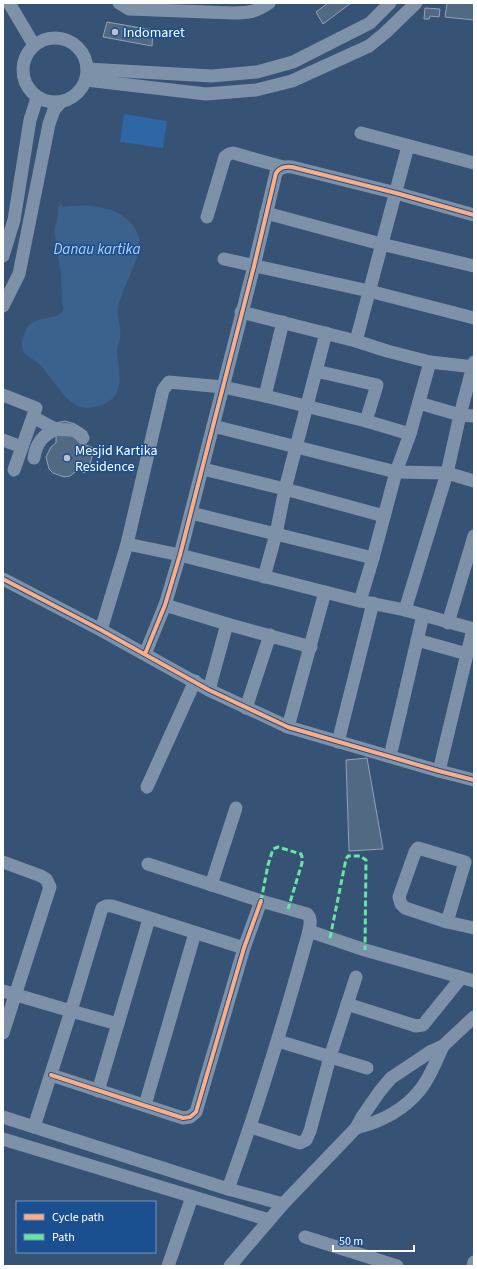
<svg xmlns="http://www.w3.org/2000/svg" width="477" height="1269" font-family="'Source Sans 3',sans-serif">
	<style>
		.green { fill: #2f66a5 }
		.water { fill: #3b618d }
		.building { fill: #526984; stroke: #92a2b6 }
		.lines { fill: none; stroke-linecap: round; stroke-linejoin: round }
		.minor { stroke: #7d92a8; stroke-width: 13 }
		.quiet { stroke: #66e7a1; stroke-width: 3; stroke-dasharray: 6 3; stroke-linecap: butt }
		.cycleway-casing { stroke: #1b4f8f; stroke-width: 6 }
		.cycleway { stroke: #ffac80; stroke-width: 4 }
		.poi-dot { fill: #b9c2ce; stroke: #1b4f8f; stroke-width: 1.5 }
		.labels { text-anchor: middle; stroke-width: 3; stroke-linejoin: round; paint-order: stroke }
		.poi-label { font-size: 14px; fill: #fff; stroke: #1b4f8f; text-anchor: start }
		.water-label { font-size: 15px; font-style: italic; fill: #b5d3f5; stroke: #1b4f8f }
	</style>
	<rect width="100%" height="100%" fill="#365274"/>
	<polygon class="green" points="124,114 167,121 163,148 120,142"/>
	<path class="water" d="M 61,204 L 63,207 C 88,203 126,206 138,234 C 146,253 121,287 118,309 C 117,319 122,329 120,339 C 119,343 117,346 117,350 C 119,375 128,399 95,407 C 85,409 78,408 70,401 C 58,390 50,375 39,364 C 35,360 28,357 24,353 C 22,349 21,342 23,338 C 24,334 26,328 29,325 C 39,317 48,319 58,315 C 60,314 62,311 64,309 L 62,302 L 61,274 L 54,231 L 58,216 L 58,207 Z"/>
	<g class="building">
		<polygon points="328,3 351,3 323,24 316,12"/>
		<polygon points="447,3 474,3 474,20 445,17"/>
		<polygon points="425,8 440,9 439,17 430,16 429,19 424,19"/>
		<polygon points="107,22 153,30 152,46 103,37"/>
		<polygon points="65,421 75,424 87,432 83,444 94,448 89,469 84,473 79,469 70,476 64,477 53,473 49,469 46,457 51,447 56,443 56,423"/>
		<polygon points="367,758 383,849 349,851 346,760"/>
	</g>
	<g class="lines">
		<g class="minor">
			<polyline points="9,3 34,45"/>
			<path d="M 119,3 L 129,9 L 233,13 C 249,13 256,12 269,3"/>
			<circle cx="55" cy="70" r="32"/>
			<polyline points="87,69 212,76 257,72 293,62 370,23 390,3"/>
			<polyline points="86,80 206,94 256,90 292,81 369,46 385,33 416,3"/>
			<polyline points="361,133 474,163"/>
			<polyline points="266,213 381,244 474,266"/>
			<polyline points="207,217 225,157 229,154 233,153 283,167"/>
			<polyline points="3,256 14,220 30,120 37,98"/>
			<polyline points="224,259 369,291 474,318"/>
			<polyline points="3,306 19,274 49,124 54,110 61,102"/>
			<polyline points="241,312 356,341 387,351 430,362 474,367"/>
			<polyline points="356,341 408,146"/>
			<polyline points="316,371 377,385 366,421"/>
			<polyline points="3,395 36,408 22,447 3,440"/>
			<polyline points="265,396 283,322"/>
			<polyline points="419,403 460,415 474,416"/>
			<path d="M 33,417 C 40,420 49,427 57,429 C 68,431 75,427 83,438"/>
			<polyline points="213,426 396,472 447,473 474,481"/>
			<path d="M 34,458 C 36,443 43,435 56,429"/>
			<polyline points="203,469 285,489 384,516"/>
			<polyline points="14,470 22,447"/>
			<polyline points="191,513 373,558"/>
			<polyline points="127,544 180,555 360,601 405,610 474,629"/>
			<polyline points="264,577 276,534 285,489 326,333"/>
			<polyline points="3,579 101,630 209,690 288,727 439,771 474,780"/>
			<polyline points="360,601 373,558 396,472 410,434 430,362"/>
			<polyline points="165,605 227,624 311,647"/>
			<polyline points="405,610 447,473 460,415 474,362"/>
			<polyline points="448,623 474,536"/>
			<polyline points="101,630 127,544 163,390 169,382 223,387 265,396 366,421 410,434"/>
			<polyline points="417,640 467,654"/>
			<path d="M 145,654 L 165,605 L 180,555 L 254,266 L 276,173 C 280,167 285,166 292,167 L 396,193 L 474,215"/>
			<polyline points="209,690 227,624"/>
			<polyline points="246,708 270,635"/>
			<polyline points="288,727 325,592"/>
			<polyline points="338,742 373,603"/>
			<polyline points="392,748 423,615"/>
			<polyline points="439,771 473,629"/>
			<polyline points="147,787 195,681"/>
			<polyline points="3,862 41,876 46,879 50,887 3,1033"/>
			<path d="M 148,864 L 261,901 L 307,914 C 312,918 310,925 309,931 L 365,950 L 474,981"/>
			<polyline points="211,885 236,808"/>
			<polyline points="447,922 465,862 418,848 415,852 399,897 401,904 405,908 447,922 474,928"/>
			<polyline points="3,991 71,1011 34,1127"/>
			<polyline points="347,1004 416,1026 423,1025 461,978"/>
			<polyline points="118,1024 71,1011 102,908 106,906 112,906 244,948"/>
			<polyline points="278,1041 367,1068"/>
			<polyline points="51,1075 183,1118 190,1117 196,1112 244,948 261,901"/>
			<polyline points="98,1091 149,919"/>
			<polyline points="145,1105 195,933"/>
			<polyline points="3,1117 228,1189 283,1204"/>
			<polyline points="251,1127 300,1143 306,1140 310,1131 330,1057 356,977"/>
			<path d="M 356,1128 C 380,1122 404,1110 420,1090 C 430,1078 436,1061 443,1046"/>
			<polyline points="3,1139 269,1220"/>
			<path d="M 228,1189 C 259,1104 285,1018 309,931"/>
			<polyline points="305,1237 397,1266"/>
			<polyline points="168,1266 192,1197"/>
			<polyline points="230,1266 283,1204 356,1128 362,1117 380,1091 391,1078 430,1052 443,1046 474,1017"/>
			<polyline points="473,1266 474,1262"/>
		</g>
		<g class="quiet">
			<polyline points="261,901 268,865 273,849 278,847 301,854 302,857 302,863 288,909"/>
			<polyline points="330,938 346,859 348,856 360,856 366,860 365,950"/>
		</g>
		<g class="cycleway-casing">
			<g id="cycleway">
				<polyline points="3,579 101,630 209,690 288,727 439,771 474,780"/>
				<path d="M 145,654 L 165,605 L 180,555 L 254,266 L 276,173 C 280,167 285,166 292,167 L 396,193 L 474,215"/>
				<polyline points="51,1075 183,1118 190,1117 196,1112 244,948 261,901"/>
			</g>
		</g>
		<use href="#cycleway" class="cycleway"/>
	</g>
	<g class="poi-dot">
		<circle cx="115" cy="32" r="4"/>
		<circle cx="67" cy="458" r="4"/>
	</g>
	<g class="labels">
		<g class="poi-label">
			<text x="123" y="37">Indomaret</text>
			<text x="75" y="455">Mesjid Kartika<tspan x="75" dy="16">Residence</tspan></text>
		</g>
		<g class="water-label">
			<text x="97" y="254">Danau kartika</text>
		</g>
	</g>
	<rect width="477" height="1269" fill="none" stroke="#ffffff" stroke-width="8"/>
	<rect x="16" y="1201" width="140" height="52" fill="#1b4f8f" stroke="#7695bc"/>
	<rect x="24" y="1214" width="20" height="6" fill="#ffac80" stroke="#7695bc"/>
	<text x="52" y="1221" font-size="12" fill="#ffffff">Cycle path</text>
	<rect x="24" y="1234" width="20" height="6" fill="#66e7a1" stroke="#7695bc"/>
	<text x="52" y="1241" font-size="12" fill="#ffffff">Path</text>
	<path d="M333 1245v6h81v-6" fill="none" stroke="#ffffff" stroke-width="2"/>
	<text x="339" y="1245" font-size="12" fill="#ffffff" stroke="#1b4f8f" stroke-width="3" paint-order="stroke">50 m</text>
</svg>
